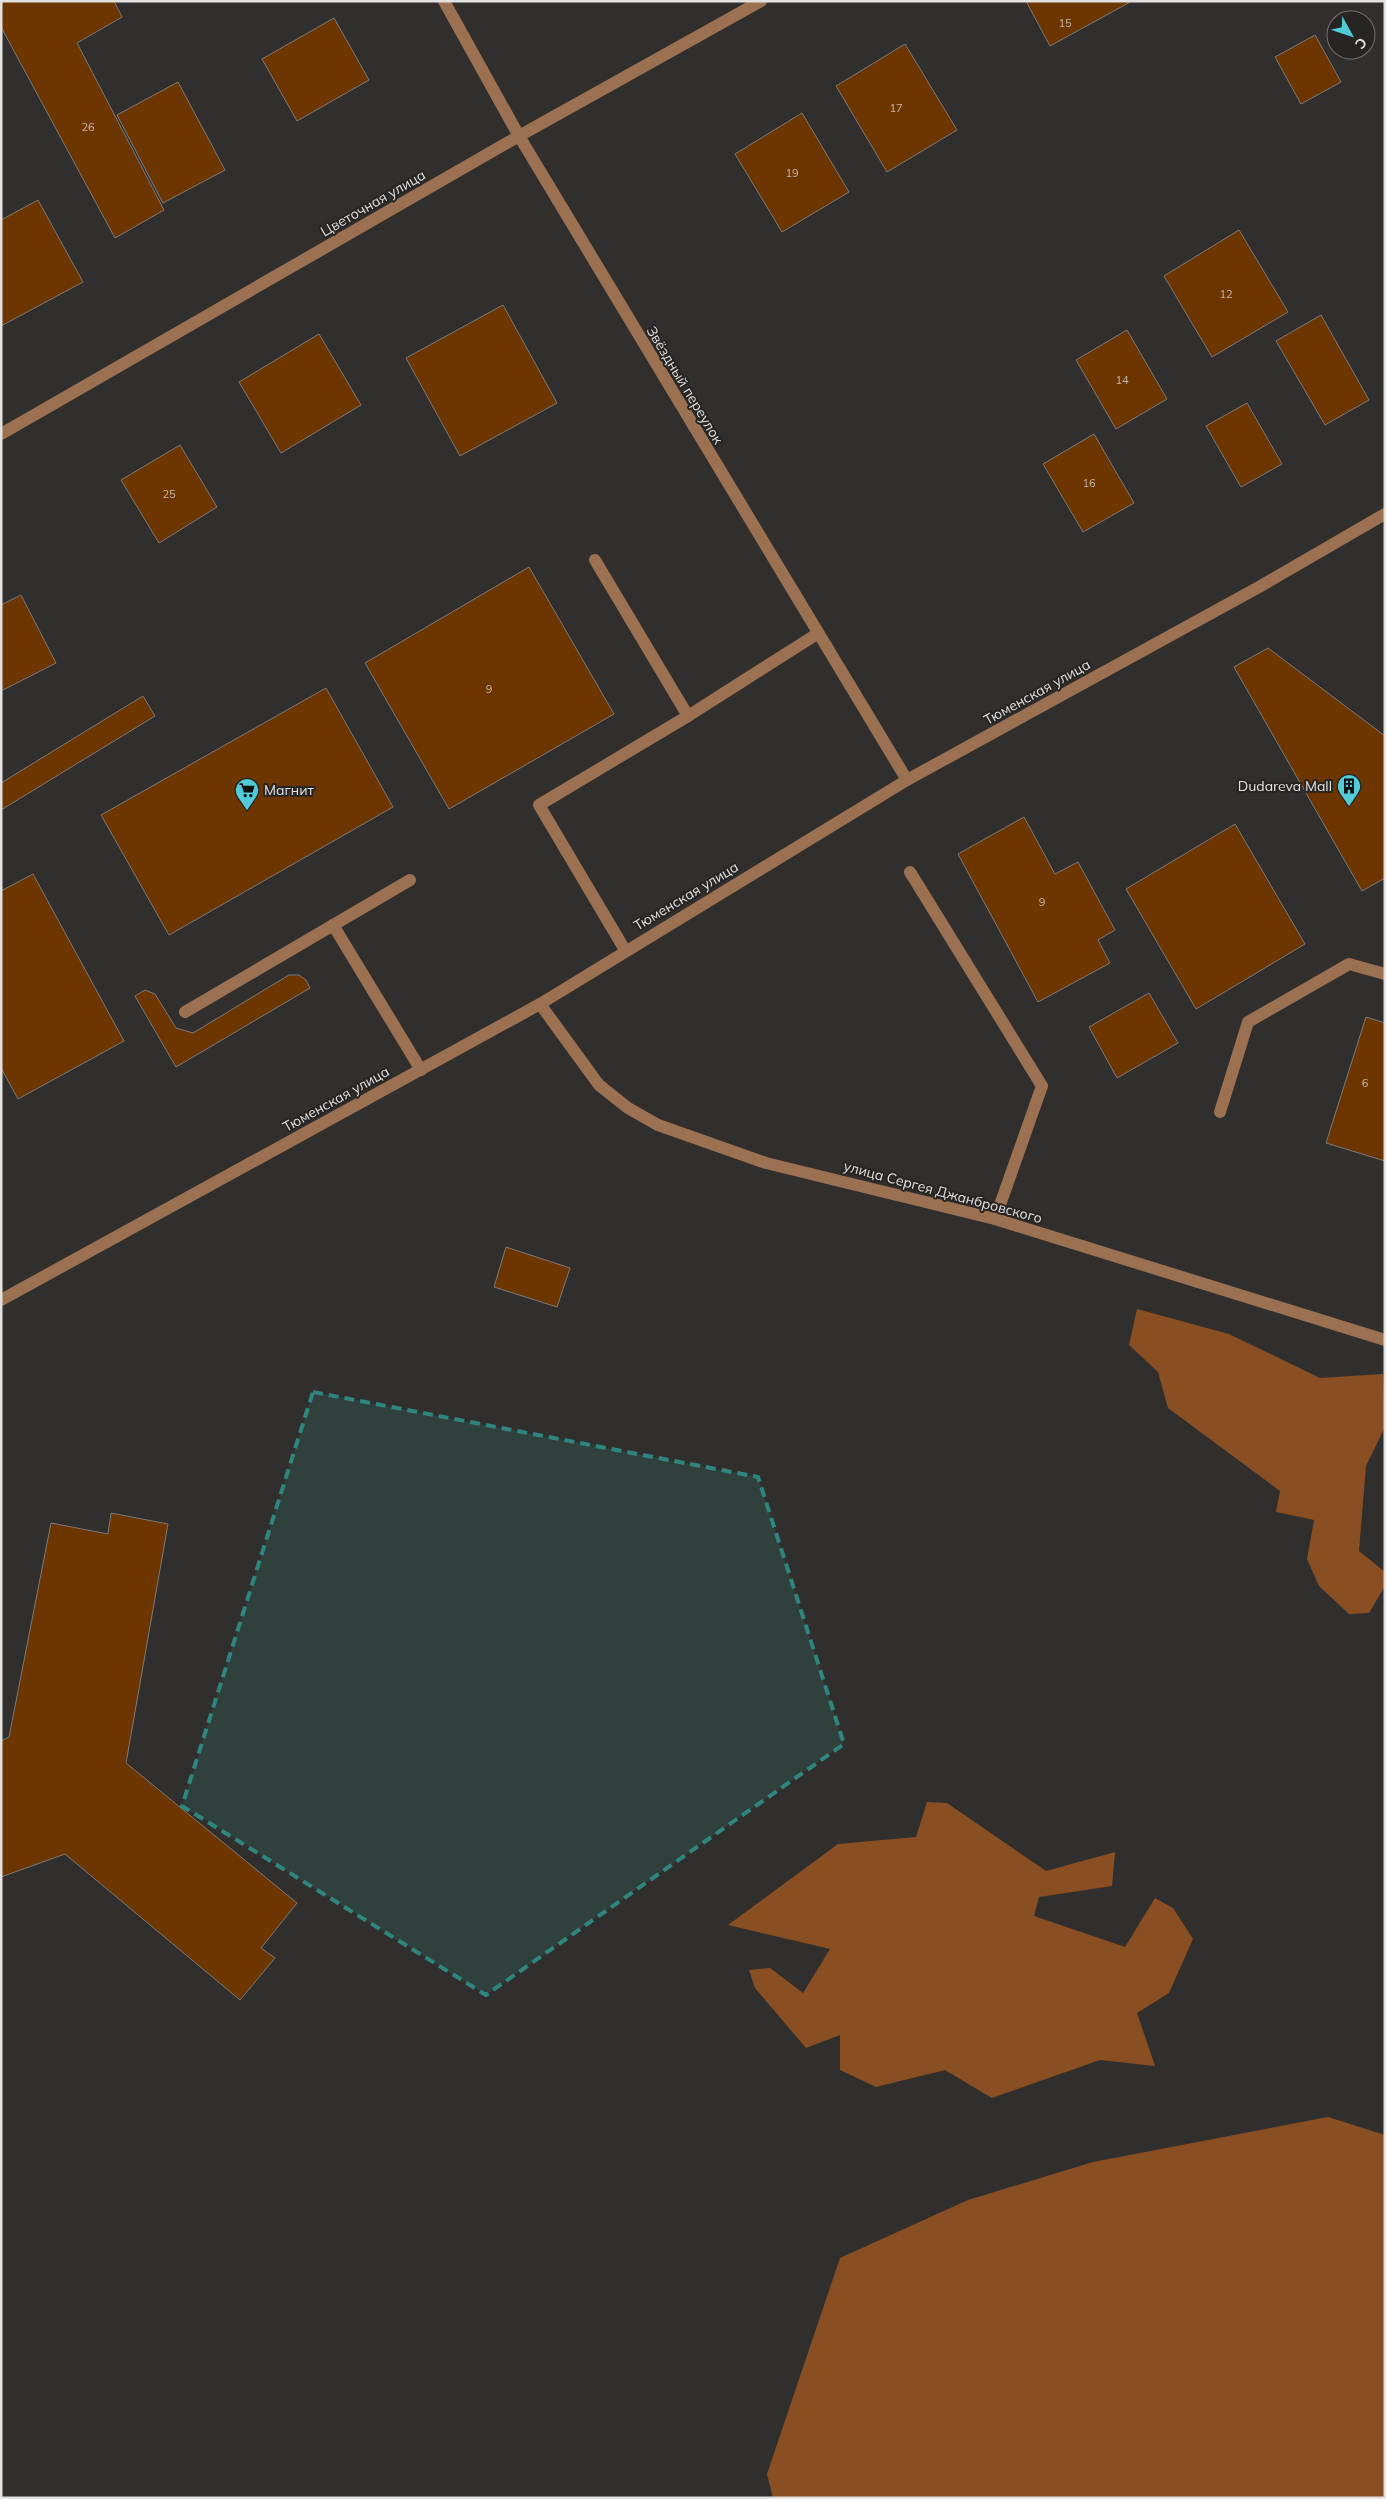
<svg xmlns="http://www.w3.org/2000/svg" width="1386" height="2499" font-family="Mulish,sans-serif">
	<style>
		.forest { fill: #894f22 }
		.building { fill: #6d3500; stroke: #7d7a78 }
		.lines { fill: none; stroke-linecap: round; stroke-linejoin: round }
		.minor { stroke: #9c7152; stroke-width: 12 }
		.marked { fill: #2f867f; fill-opacity: 0.2; stroke: #2f867f; stroke-width: 4; stroke-dasharray: 10 6; stroke-linejoin: round }
		.labels { text-anchor: middle; stroke-width: 4; stroke-linejoin: round; paint-order: stroke }
		.number-label { font-size: 11px; fill: #c6b7a9 }
		.street-label { font-size: 14px; fill: #e4e2e1; stroke: #272523 }
		.poi-label { font-size: 14px; fill: #e4e2e1; stroke: #272523; text-anchor: end }
	</style>
	<rect width="100%" height="100%" fill="#312f2d"/>
	<g class="forest">
		<polygon points="1137,1309 1229,1334 1320,1378 1383,1374 1385,1427 1366,1466 1359,1551 1385,1572 1385,1586 1369,1613 1349,1614 1319,1586 1307,1559 1314,1520 1276,1512 1280,1491 1168,1408 1158,1372 1129,1345"/>
		<polygon points="927,1802 947,1803 1046,1871 1115,1852 1112,1886 1039,1897 1034,1916 1125,1947 1155,1898 1173,1908 1193,1939 1169,1993 1137,2013 1155,2066 1100,2060 992,2098 945,2070 876,2087 840,2070 840,2035 806,2048 755,1988 749,1970 770,1968 803,1993 830,1949 728,1925 838,1844 916,1837"/>
		<polygon points="1328,2117 1385,2135 1385,2498 773,2498 767,2474 840,2258 968,2200 1093,2162"/>
	</g>
	<g class="building">
		<polygon points="1,1 114,1 122,17 77,43 164,210 115,238 1,27"/>
		<polygon points="1026,1 1132,1 1050,46"/>
		<polygon points="334,18 369,80 297,121 262,59"/>
		<polygon points="1315,35 1341,82 1301,104 1275,57"/>
		<polygon points="905,44 957,130 887,172 836,86"/>
		<polygon points="178,82 225,170 163,203 117,115"/>
		<polygon points="802,113 849,192 782,232 735,154"/>
		<polygon points="38,200 83,282 1,326 1,220"/>
		<polygon points="1239,230 1288,312 1212,357 1164,276"/>
		<polygon points="503,305 557,403 460,456 406,358"/>
		<polygon points="1321,315 1369,400 1325,425 1276,341"/>
		<polygon points="1127,330 1167,399 1116,429 1076,360"/>
		<polygon points="319,334 361,405 281,453 239,382"/>
		<polygon points="1247,403 1282,464 1241,487 1206,426"/>
		<polygon points="1094,434 1134,503 1083,532 1043,464"/>
		<polygon points="180,445 217,507 159,543 121,480"/>
		<polygon points="529,567 614,714 449,809 365,663"/>
		<polygon points="21,595 56,663 1,691 1,605"/>
		<polygon points="1268,648 1385,736 1385,878 1362,891 1234,667"/>
		<polygon points="326,688 393,807 169,935 101,815"/>
		<polygon points="143,696 155,716 1,810 1,783"/>
		<polygon points="1024,817 1055,874 1078,862 1115,930 1098,940 1110,963 1038,1002 958,854"/>
		<polygon points="1235,824 1305,944 1196,1009 1126,889"/>
		<polygon points="33,874 124,1041 18,1099 1,1068 1,891"/>
		<polygon points="289,975 299,975 306,980 310,988 176,1067 135,996 145,990 155,994 176,1028 193,1033"/>
		<polygon points="1149,993 1178,1043 1117,1078 1089,1027"/>
		<polygon points="1366,1017 1385,1023 1385,1161 1326,1143"/>
		<polygon points="506,1247 570,1268 557,1307 494,1287"/>
		<polygon points="111,1513 168,1524 126,1763 297,1903 261,1948 275,1958 240,2000 65,1854 1,1877 1,1741 9,1737 51,1523 108,1534"/>
	</g>
	<g class="lines">
		<g class="minor">
			<polyline points="444,1 519,136 907,780"/>
			<polyline points="1,434 519,136 761,1"/>
			<polyline points="595,560 688,716 539,805 625,950"/>
			<polyline points="688,716 817,634"/>
			<polyline points="910,872 1042,1086 995,1219"/>
			<polyline points="333,925 421,1070"/>
			<polyline points="540,1004 599,1085 628,1108 658,1125 766,1163 995,1219 1385,1340"/>
			<polyline points="185,1012 410,880"/>
			<polyline points="1220,1112 1248,1022 1349,964 1385,974"/>
			<polyline points="1,1300 540,1004 907,780 1259,587 1385,514"/>
		</g>
	</g>
	<path class="marked" d="M 313,1392 L 758,1477 L 844,1744 L 486,1995 L 182,1806 Z"/>
	<defs>
		<g id="building-pin" transform="scale(1.25)"><path d="M0 17L-7.5 6A9.5 9.5 0 1 1 7.5 6Z" fill="#52cbd9" stroke="#272523"/><path d="M-4-6H4V6H1V3H-1V6H-4ZM-2.5-4.3h1.7v1.8h-1.7ZM.8-4.3h1.7v1.8H.8ZM-2.5-1h1.7V.8h-1.7ZM.8-1h1.7V.8H.8Z" fill="#111"/></g>
		<g id="supermarket-pin" transform="scale(1.25)"><path d="M0 17L-7.5 6A9.5 9.5 0 1 1 7.5 6Z" fill="#52cbd9" stroke="#272523"/><path d="M-6-5.5h2.5l.6 2H6L4.5 2H-2.5L-4.4-4H-6ZM-1.5 3.2a1.3 1.3 0 1 0 .1 0ZM3 3.2a1.3 1.3 0 1 0 .1 0Z" fill="#111"/></g>
	</defs>
	<g fill-rule="evenodd">
		<use href="#building-pin" x="1349" y="786"/>
		<use href="#supermarket-pin" x="247" y="790"/>
	</g>
	<g class="labels">
		<g class="number-label">
			<text x="1065" y="27">15</text>
			<text x="896" y="112">17</text>
			<text x="88" y="131">26</text>
			<text x="792" y="177">19</text>
			<text x="1226" y="298">12</text>
			<text x="1122" y="384">14</text>
			<text x="1089" y="487">16</text>
			<text x="169" y="498">25</text>
			<text x="489" y="693">9</text>
			<text x="1042" y="906">9</text>
			<text x="1365" y="1087">6</text>
		</g>
		<g class="street-label">
			<text transform="translate(373 203) rotate(-30)" y="5">Цветочная улица</text>
			<text transform="translate(685 385) rotate(59)" y="5">Звёздный переулок</text>
			<text transform="translate(1037 692) rotate(-29)" y="5">Тюменская улица</text>
			<text transform="translate(686 896) rotate(-31)" y="5">Тюменская улица</text>
			<text transform="translate(336 1099) rotate(-29)" y="5">Тюменская улица</text>
			<text transform="translate(943 1192) rotate(15)" y="5">улица Сергея Джанбровского</text>
		</g>
		<g class="poi-label">
			<text x="1332" y="791">Dudareva Mall</text>
			<text x="264" y="795" text-anchor="start">Магнит</text>
		</g>
	</g>
	<rect width="1386" height="2499" fill="none" stroke="#e4e2e1" stroke-width="5"/>
	<g transform="translate(1351 35) rotate(130)"><circle r="24" fill="#272523" stroke="#73716f"/>
	<path d="M0-4L9 19L0 12L-9 19Z" fill="#52cbd9"/>
	<text y="-8" font-size="14" font-weight="bold" text-anchor="middle" fill="#e4e2e1">С</text>
	</g>
</svg>
